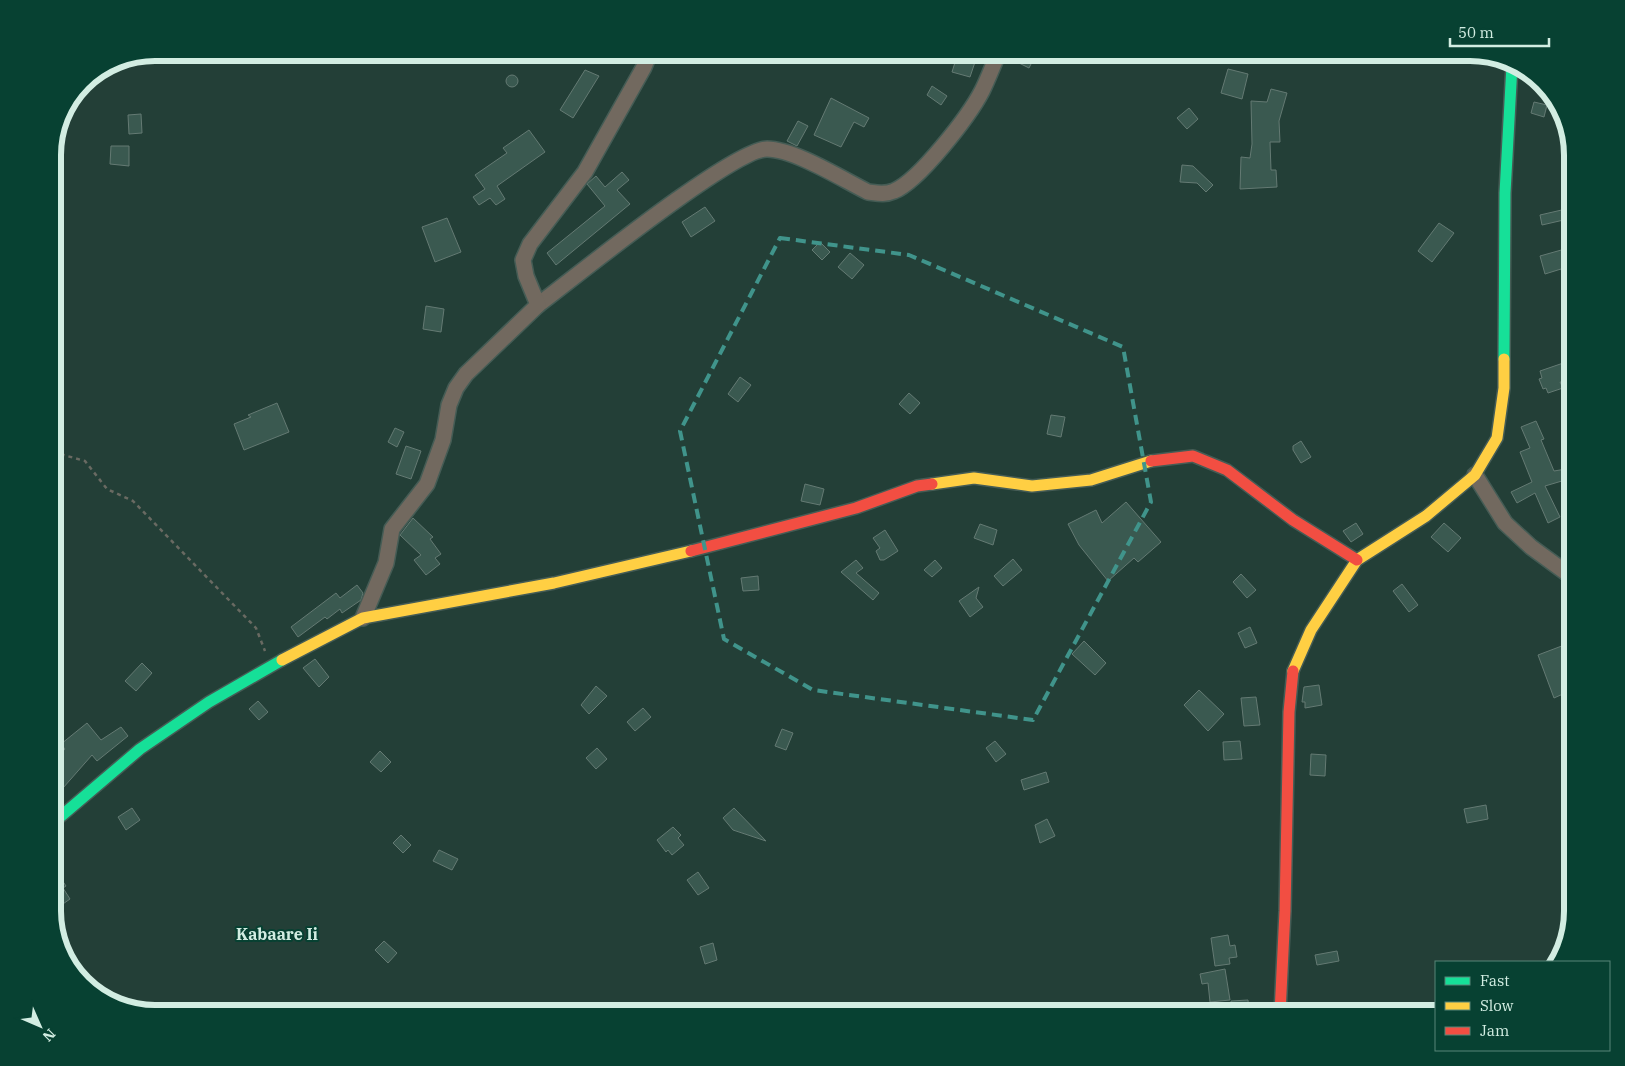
<svg xmlns="http://www.w3.org/2000/svg" width="1625" height="1066" font-family="'IBM Plex Serif',serif">
	<style>
		.building { fill: #3a5950; stroke: #647a73 }
		.lines { fill: none; stroke-linecap: round; stroke-linejoin: round }
		.street-casing { stroke: #455c55; stroke-width: 18 }
		.fast-casing { stroke: #455c55; stroke-width: 14 }
		.slow-casing { stroke: #455c55; stroke-width: 14 }
		.jam-casing { stroke: #455c55; stroke-width: 14 }
		.path { stroke: #696a62; stroke-width: 2.5; stroke-dasharray: 4 4; stroke-linecap: butt }
		.street { stroke: #72695f; stroke-width: 15 }
		.fast { stroke: #16e098; stroke-width: 11 }
		.slow { stroke: #ffcf43; stroke-width: 11 }
		.jam { stroke: #f24e42; stroke-width: 11 }
		.marked { fill: none; stroke: #40948b; stroke-width: 4; stroke-dasharray: 10 6; stroke-linejoin: round }
		.labels { text-anchor: middle; stroke-width: 4; stroke-linejoin: round; paint-order: stroke }
		.quarter-label { font-size: 16px; font-weight: bold; fill: #d2ede2; stroke: #074132 }
		.rim { fill: none; stroke: #d2ede2; stroke-width: 6 }
	</style>
	<rect width="100%" height="100%" fill="#233f37"/>
	<g class="building">
		<polygon points="1008,52 1037,52 1029,68 1007,57"/>
		<polygon points="957,56 975,62 970,77 952,72"/>
		<polygon points="1228,69 1248,74 1242,99 1221,93"/>
		<polygon points="585,70 599,76 573,118 560,110"/>
		<circle cx="512" cy="81" r="6"/>
		<polygon points="932,86 947,96 941,105 927,95"/>
		<polygon points="1271,89 1287,93 1279,121 1280,142 1270,142 1271,170 1276,170 1277,187 1240,189 1241,157 1250,158 1252,144 1251,101 1267,102"/>
		<polygon points="831,98 869,118 864,127 854,122 841,147 814,135"/>
		<polygon points="1534,102 1547,105 1544,117 1531,113"/>
		<polygon points="1189,108 1198,119 1187,129 1177,118"/>
		<polygon points="141,114 142,133 129,134 128,115"/>
		<polygon points="798,121 808,126 797,146 787,141"/>
		<polygon points="529,130 545,152 497,186 505,199 496,205 490,198 479,205 473,197 485,189 475,175 507,153 503,148"/>
		<polygon points="111,146 129,146 129,166 110,164"/>
		<polygon points="1182,165 1193,166 1213,185 1206,192 1197,183 1180,182"/>
		<polygon points="622,172 629,180 617,190 630,204 556,265 547,253 605,206 587,184 596,176 605,187"/>
		<polygon points="705,207 715,221 691,237 682,222"/>
		<polygon points="1566,209 1568,219 1542,225 1540,215"/>
		<polygon points="447,218 461,252 435,262 422,227"/>
		<polygon points="1439,223 1454,233 1432,262 1418,251"/>
		<polygon points="820,242 830,252 822,260 812,250"/>
		<polygon points="1572,247 1572,298 1569,298 1561,269 1545,274 1540,256"/>
		<polygon points="850,253 864,265 852,279 838,267"/>
		<polygon points="426,306 444,309 441,332 423,329"/>
		<polygon points="1572,360 1572,382 1560,382 1563,388 1548,393 1546,388 1543,389 1539,379 1542,378 1540,371"/>
		<polygon points="740,377 751,385 738,402 728,394"/>
		<polygon points="909,393 920,403 910,414 899,404"/>
		<polygon points="277,403 289,432 244,450 234,424 251,417 248,415"/>
		<polygon points="1051,415 1065,417 1061,437 1047,434"/>
		<polygon points="1536,421 1544,439 1541,440 1554,471 1572,468 1572,478 1545,486 1560,517 1548,523 1535,493 1517,503 1511,492 1532,482 1520,452 1530,448 1521,427"/>
		<polygon points="395,428 404,432 397,447 388,442"/>
		<polygon points="1301,441 1311,457 1301,463 1293,450 1293,446"/>
		<polygon points="406,446 421,451 411,479 396,474"/>
		<polygon points="805,484 824,489 820,505 801,501"/>
		<polygon points="1126,502 1161,542 1138,562 1134,558 1108,581 1079,545 1068,524 1096,510 1102,523"/>
		<polygon points="413,518 433,537 430,539 441,554 435,558 440,564 426,575 414,560 421,555 400,535"/>
		<polygon points="1356,523 1363,534 1351,542 1343,531"/>
		<polygon points="1444,523 1461,538 1448,552 1431,537"/>
		<polygon points="980,524 997,530 993,545 974,538"/>
		<polygon points="885,530 898,551 884,560 880,560 876,551 880,548 873,538"/>
		<polygon points="1013,559 1022,570 1003,586 994,576"/>
		<polygon points="856,560 863,568 856,573 879,593 873,600 841,572"/>
		<polygon points="935,560 942,568 932,577 924,570"/>
		<polygon points="1241,574 1256,590 1247,598 1233,582"/>
		<polygon points="758,576 759,590 743,591 741,578"/>
		<polygon points="1402,584 1418,605 1409,612 1393,591"/>
		<polygon points="357,585 363,593 361,600 342,613 340,609 327,619 325,617 298,637 291,627 336,593 340,598"/>
		<polygon points="979,587 976,598 983,607 970,617 959,601"/>
		<polygon points="1250,627 1257,643 1245,648 1238,633"/>
		<polygon points="1084,641 1106,663 1095,675 1072,654"/>
		<polygon points="1567,644 1572,661 1572,690 1554,698 1538,655"/>
		<polygon points="315,659 329,677 319,687 303,668"/>
		<polygon points="142,663 152,673 136,691 125,681"/>
		<polygon points="1319,685 1322,705 1305,708 1305,702 1302,702 1304,687"/>
		<polygon points="596,686 607,696 589,714 581,705"/>
		<polygon points="1199,690 1224,714 1208,731 1184,705"/>
		<polygon points="1256,697 1260,725 1244,726 1241,698"/>
		<polygon points="258,701 268,712 259,720 249,709"/>
		<polygon points="643,708 651,717 635,731 627,722"/>
		<polygon points="87,723 101,740 121,727 128,736 97,761 92,755 63,788 53,779 53,762 65,749 61,744"/>
		<polygon points="782,729 793,733 786,750 775,746"/>
		<polygon points="995,741 1006,754 996,762 986,748"/>
		<polygon points="1240,741 1242,759 1224,760 1223,742"/>
		<polygon points="597,748 607,759 596,769 586,758"/>
		<polygon points="380,751 391,762 381,772 370,762"/>
		<polygon points="1311,754 1326,755 1325,776 1310,775"/>
		<polygon points="1046,772 1049,782 1024,790 1021,780"/>
		<polygon points="1486,805 1488,819 1467,823 1464,809"/>
		<polygon points="132,808 140,820 126,830 118,817"/>
		<polygon points="734,808 766,841 733,830 723,818"/>
		<polygon points="1047,819 1055,836 1040,843 1035,825"/>
		<polygon points="673,827 681,835 678,838 684,845 672,855 668,850 666,852 657,840"/>
		<polygon points="401,835 411,845 403,853 393,843"/>
		<polygon points="439,850 458,859 452,870 433,861"/>
		<polygon points="53,867 66,886 63,888 70,899 53,911"/>
		<polygon points="698,872 709,888 698,895 687,880"/>
		<polygon points="1228,935 1230,946 1235,945 1237,957 1229,958 1230,964 1215,966 1211,938"/>
		<polygon points="384,941 397,953 388,963 375,950"/>
		<polygon points="713,943 717,960 705,964 700,947"/>
		<polygon points="1337,951 1339,961 1317,965 1315,955"/>
		<polygon points="1225,969 1230,1000 1210,1002 1208,983 1202,984 1200,974"/>
		<polygon points="1248,1000 1249,1014 1232,1014 1231,1001"/>
	</g>
	<g class="lines">
		<g class="street-casing">
			<g id="street">
				<path d="M 538,305 C 574,278 733,149 767,149 C 794,149 842,179 868,192 C 877,193 885,195 894,191 C 919,181 969,116 982,91 C 988,79 993,65 999,52"/>
				<polyline points="1475,475 1505,523 1531,547 1572,577"/>
				<polyline points="363,618 386,563 392,529 427,484 443,440 449,405 456,388 466,374 538,305 526,276 523,260 530,244 585,172 644,67 650,52"/>
			</g>
		</g>
		<g class="fast-casing">
			<g id="fast">
				<polyline points="1504,359 1505,193 1512,65"/>
				<polyline points="53,823 140,749 209,702 282,660"/>
			</g>
		</g>
		<g class="slow-casing">
			<g id="slow">
				<polyline points="932,484 974,478 1032,486 1091,480 1151,461"/>
				<polyline points="282,660 363,618 554,583 691,551"/>
				<polyline points="1293,671 1311,630 1357,560 1426,516 1475,475 1497,438 1504,388 1504,359"/>
			</g>
		</g>
		<g class="jam-casing">
			<g id="jam">
				<polyline points="1151,461 1193,456 1227,470 1293,520 1357,560"/>
				<polyline points="691,551 856,508 917,486 932,484"/>
				<polyline points="1280,1013 1285,911 1289,712 1293,671"/>
			</g>
		</g>
		<polyline class="path" points="53,452 85,461 107,489 133,501 256,628 265,651"/>
		<use href="#street" class="street"/>
		<use href="#fast" class="fast"/>
		<use href="#slow" class="slow"/>
		<use href="#jam" class="jam"/>
	</g>
	<path class="marked" d="M 780,238 L 909,255 L 1123,347 L 1151,502 L 1033,720 L 813,690 L 724,639 L 680,431 Z"/>
	<g class="labels">
		<g class="quarter-label">
			<text x="277" y="940">Kabaare Ii</text>
		</g>
	</g>
	<path d="M0 0H1625V1066H0ZM155 61H1470A94 94 0 0 1 1564 155V911A94 94 0 0 1 1470 1005H155A94 94 0 0 1 61 911V155A94 94 0 0 1 155 61Z" fill="#074132" fill-rule="evenodd"/>
	<path class="rim" d="M155 61H1470A94 94 0 0 1 1564 155V911A94 94 0 0 1 1470 1005H155A94 94 0 0 1 61 911V155A94 94 0 0 1 155 61Z"/>
	<rect x="1435" y="961" width="175" height="90" fill="#074132" stroke="#588678"/>
	<rect x="1445" y="977" width="25" height="8" fill="#16e098" stroke="#588678"/>
	<text x="1480" y="986" font-size="15" fill="#d2ede2">Fast</text>
	<rect x="1445" y="1002" width="25" height="8" fill="#ffcf43" stroke="#588678"/>
	<text x="1480" y="1011" font-size="15" fill="#d2ede2">Slow</text>
	<rect x="1445" y="1027" width="25" height="8" fill="#f24e42" stroke="#588678"/>
	<text x="1480" y="1036" font-size="15" fill="#d2ede2">Jam</text>
	<g transform="translate(40 1026) rotate(135)" stroke="#074132" stroke-width="4" paint-order="stroke">
	<path d="M0-4L9 19L0 12L-9 19Z" fill="#d2ede2"/>
	<text y="-8" font-size="14" font-weight="bold" text-anchor="middle" fill="#d2ede2">N</text>
	</g>
	<path d="M1450 38v8h99v-8" fill="none" stroke="#d2ede2" stroke-width="2.5"/>
	<text x="1458" y="38" font-size="15" fill="#d2ede2" stroke="#074132" stroke-width="4" paint-order="stroke">50 m</text>
</svg>
